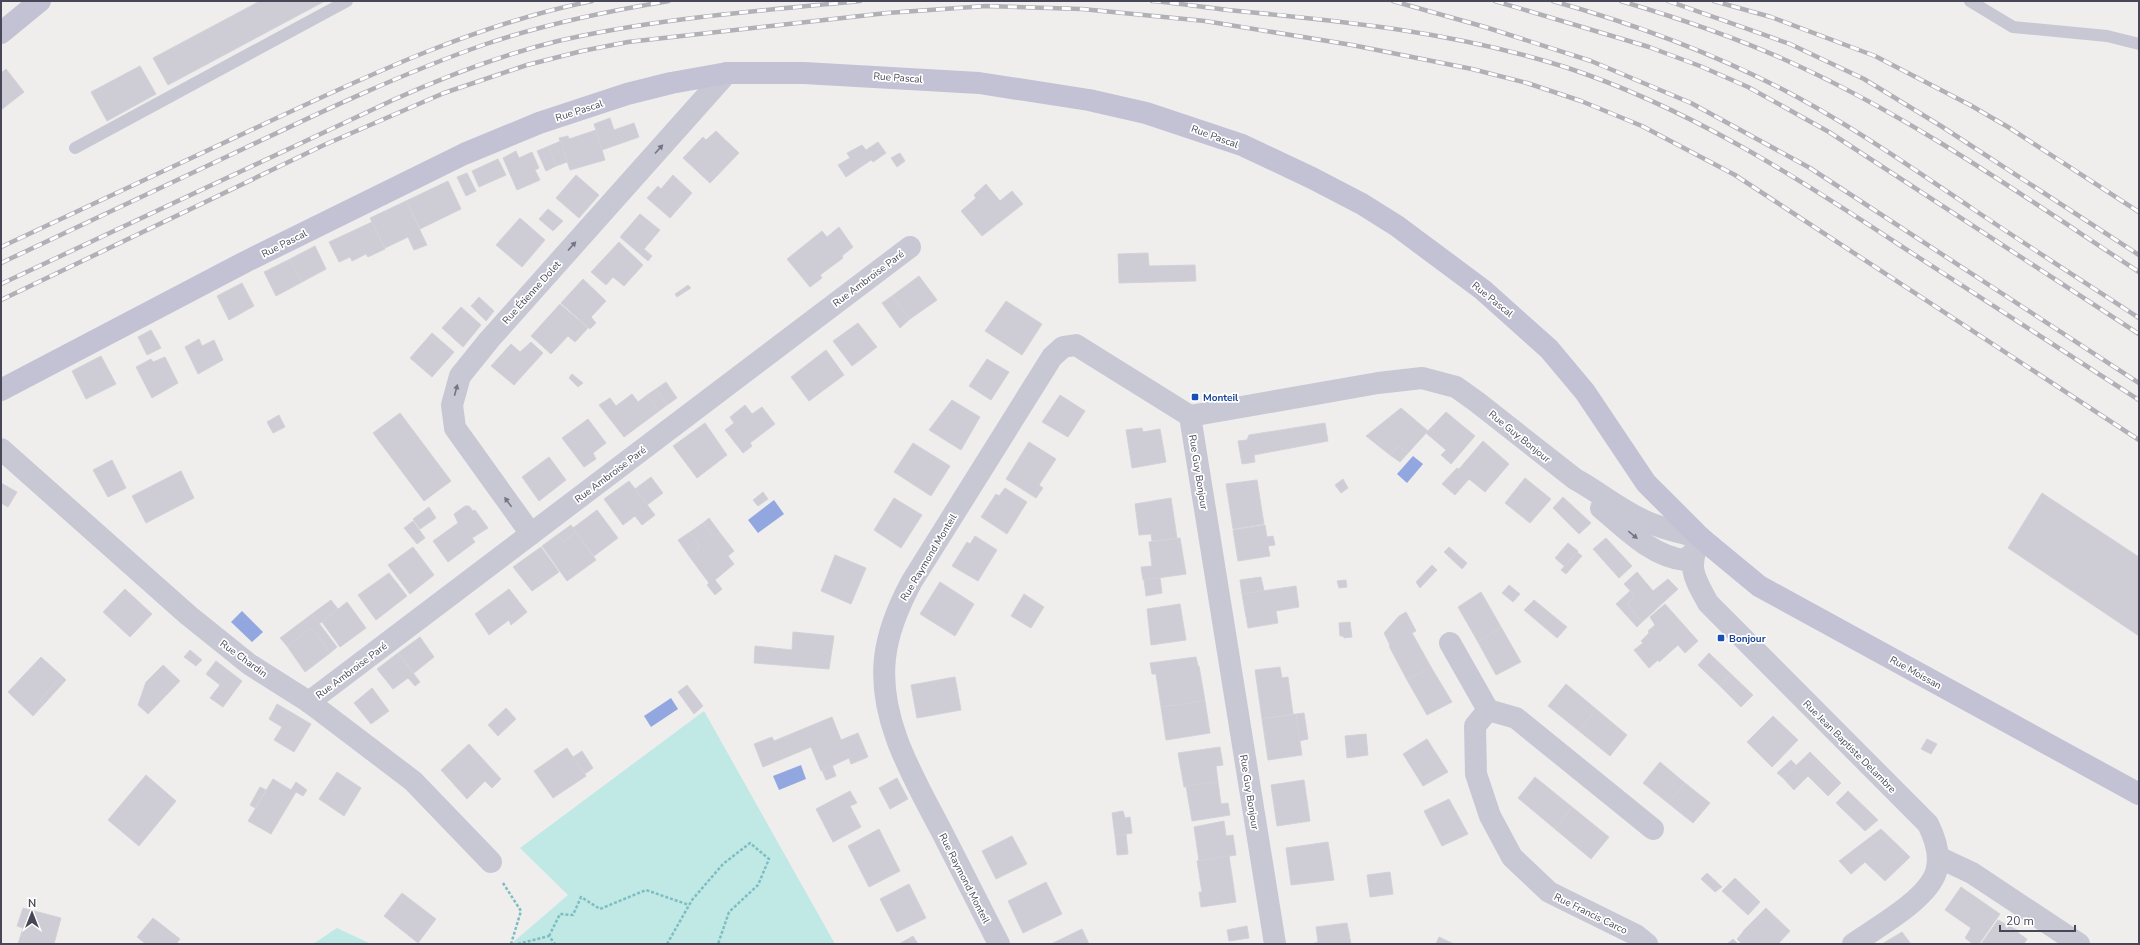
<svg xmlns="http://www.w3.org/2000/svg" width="2140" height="945" font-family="'Nunito Sans',sans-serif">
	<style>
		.green { fill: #c0e8e5 }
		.water { fill: #92a6e0 }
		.building { fill: #ceccd4; stroke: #d3d2d8 }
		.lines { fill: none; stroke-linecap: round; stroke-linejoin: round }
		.path { stroke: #7cbec2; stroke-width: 2.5; stroke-dasharray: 3 2; stroke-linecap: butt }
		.service { stroke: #c8c8d5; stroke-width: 12 }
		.minor { stroke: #c8c8d5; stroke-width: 22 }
		.secondary { stroke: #c3c2d4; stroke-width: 22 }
		.rail-casing { stroke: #b1b0b6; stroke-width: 4.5 }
		.rail { stroke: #fff; stroke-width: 3; stroke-dasharray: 9; stroke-linecap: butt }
		.oneway { fill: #757484 }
		.transit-dot { fill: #1a4fb4; stroke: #fff; stroke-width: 1.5 }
		.labels { text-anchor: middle; stroke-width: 3.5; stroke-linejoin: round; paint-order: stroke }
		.street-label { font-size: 10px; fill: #484758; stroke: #fff }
		.transit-label { font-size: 10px; font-weight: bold; fill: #164399; stroke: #fff; text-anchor: start }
	</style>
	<rect width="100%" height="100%" fill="#efeeed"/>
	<g class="green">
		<polygon points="704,711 835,944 511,944 568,895 520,848"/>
		<polygon points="337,928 371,944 372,944 313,944"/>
	</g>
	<g class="water">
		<polygon points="1413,456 1423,464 1407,483 1397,474"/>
		<polygon points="774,500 784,514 758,533 748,520"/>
		<polygon points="242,611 263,632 252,642 231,622"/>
		<polygon points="671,698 678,709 651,727 644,716"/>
		<polygon points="801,765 806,779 779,790 773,776"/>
	</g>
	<g class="building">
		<polygon points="260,1 325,1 168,85 153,58"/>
		<polygon points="140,66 156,94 107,121 91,92"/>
		<polygon points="6,69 24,92 1,110 1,73"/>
		<polygon points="610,118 614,130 634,123 639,137 602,150 594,124"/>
		<polygon points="596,130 605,160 570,170 559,138 568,136 569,139"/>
		<polygon points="716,131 739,153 710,183 683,158 703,137 706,140"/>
		<polygon points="561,141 567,162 556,166 549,146"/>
		<polygon points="878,142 886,153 873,162 871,160 846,177 838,165 850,158 847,153 862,145 866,150"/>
		<polygon points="549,146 556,166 546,171 537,151"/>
		<polygon points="516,151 519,158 532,152 539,168 535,170 540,180 517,190 503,158"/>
		<polygon points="900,153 905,161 897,167 891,158"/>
		<polygon points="498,159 506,175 479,187 472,171"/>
		<polygon points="467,173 476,191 466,196 457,177"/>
		<polygon points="576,175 599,195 579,218 556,198"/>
		<polygon points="673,175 692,193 670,218 647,198 658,186 661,189"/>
		<polygon points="448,181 461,209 420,229 406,201"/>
		<polygon points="986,184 1000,201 1012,191 1023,204 982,236 961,211 976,198 974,195"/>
		<polygon points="406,201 427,245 414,250 408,237 385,248 370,218"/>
		<polygon points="548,209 563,221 553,231 539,219"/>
		<polygon points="640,214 660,230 644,249 652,256 648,261 620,237"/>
		<polygon points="520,218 545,240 522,267 496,245"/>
		<polygon points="372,222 385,249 368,257 366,254 352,261 350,257 339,262 329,242"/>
		<polygon points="839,227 853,247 842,256 843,258 820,275 822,278 810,287 787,259 822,231 827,237"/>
		<polygon points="619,242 643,265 624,286 613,277 606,285 591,272"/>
		<polygon points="315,246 326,269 302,282 290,259"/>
		<polygon points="1148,253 1149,266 1195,265 1196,281 1119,283 1118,254"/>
		<polygon points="290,259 302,282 276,296 264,272"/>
		<polygon points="919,276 937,300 910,319 892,296"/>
		<polygon points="583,279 606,301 591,317 596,323 590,329 561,303"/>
		<polygon points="242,283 254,306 229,320 217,296"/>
		<polygon points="688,285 691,288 683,293 681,290"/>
		<polygon points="681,290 683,293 677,297 675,294"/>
		<polygon points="892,296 910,319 900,328 882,303"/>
		<polygon points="479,297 494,311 486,321 471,306"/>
		<polygon points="1006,301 1042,324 1022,355 985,331"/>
		<polygon points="560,304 588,328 575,342 568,336 551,354 531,336"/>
		<polygon points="461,307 481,325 463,347 442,328"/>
		<polygon points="858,323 877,347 852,366 833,341"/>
		<polygon points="151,330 161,348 147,355 138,337"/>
		<polygon points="432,333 454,352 432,377 410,358"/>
		<polygon points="199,339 202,346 214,340 223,360 198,374 185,347"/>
		<polygon points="531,342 543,353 514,385 491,366 511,344 520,352"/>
		<polygon points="826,350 844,375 809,401 791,377"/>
		<polygon points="101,356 116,384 86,399 72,371"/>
		<polygon points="165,357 178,383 152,398 136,367 151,359 153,362"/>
		<polygon points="987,359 1009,372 991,400 969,386"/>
		<polygon points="572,374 583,383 578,387 569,378"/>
		<polygon points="666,382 677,398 667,405 656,389"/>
		<polygon points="656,389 667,405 659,411 647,395"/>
		<polygon points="632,394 638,402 647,395 659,411 624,437 599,405 610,398 616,406"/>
		<polygon points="1060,395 1085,411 1068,437 1042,422"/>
		<polygon points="952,400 980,417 961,450 929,430"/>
		<polygon points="745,405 752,414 762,407 775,424 750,443 752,446 743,453 725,430 734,423 730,417"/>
		<polygon points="1401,408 1428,431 1408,453 1399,446 1390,455 1366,436"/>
		<polygon points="1446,412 1475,436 1451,464 1441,455 1446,450 1426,433"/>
		<polygon points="400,413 451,481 424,501 373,433"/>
		<polygon points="279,415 285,427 273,433 267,422"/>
		<polygon points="588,419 606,443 593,453 596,459 584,467 562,438"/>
		<polygon points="705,423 727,455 697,478 673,446"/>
		<polygon points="1325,423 1328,441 1254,455 1255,462 1242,464 1238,441 1247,440 1249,435"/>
		<polygon points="1142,428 1143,432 1160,429 1166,462 1132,468 1126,430"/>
		<polygon points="1483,441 1509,464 1485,492 1469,479 1455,495 1442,484 1457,468 1459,469"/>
		<polygon points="1029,442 1056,459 1039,485 1043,488 1036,498 1006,479"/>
		<polygon points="913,443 950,466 931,496 894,472"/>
		<polygon points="1399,446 1408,453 1400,462 1390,455"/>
		<polygon points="549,457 566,480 539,501 522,477"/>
		<polygon points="112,460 126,488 108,497 93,470"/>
		<polygon points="181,471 194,498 146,523 132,496"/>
		<polygon points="651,477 663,493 647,505 635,489"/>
		<polygon points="1525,478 1551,499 1530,523 1505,503"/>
		<polygon points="1343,479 1348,488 1341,493 1335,485"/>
		<polygon points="1257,480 1264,524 1233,529 1226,484"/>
		<polygon points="629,481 655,515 642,525 635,516 623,525 604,499"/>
		<polygon points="1,483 17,492 8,507 1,503"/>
		<polygon points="1005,488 1027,502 1007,534 981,517 996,494 999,496"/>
		<polygon points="763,492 768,499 758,506 753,500"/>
		<polygon points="2042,493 2139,557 2139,636 2008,548"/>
		<polygon points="1563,497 1591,523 1579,534 1553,508"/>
		<polygon points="894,498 922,515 901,548 874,530"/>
		<polygon points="1171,498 1177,538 1152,541 1151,534 1139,535 1135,504"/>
		<polygon points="465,506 469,506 473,511 475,510 488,528 472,538 475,542 448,562 433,541 458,523 454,514"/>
		<polygon points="429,507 436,518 420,529 413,519"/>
		<polygon points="597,510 618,538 594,556 573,528"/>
		<polygon points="709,518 720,533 714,537 703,523"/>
		<polygon points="413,521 425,538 417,544 404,528"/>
		<polygon points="703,523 714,537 720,533 734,551 728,556 734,564 715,580 722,589 715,595 707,585 709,583 689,556 700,547 690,532"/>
		<polygon points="571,525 576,532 563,542 557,535"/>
		<polygon points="1265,525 1267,537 1273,536 1275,545 1268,546 1270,556 1238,561 1233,530"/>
		<polygon points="576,532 596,560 567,581 542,546 557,535 563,542"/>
		<polygon points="690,532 700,547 689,556 678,540"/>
		<polygon points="975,536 997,550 978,581 952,566 967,542 970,544"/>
		<polygon points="1180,538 1186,574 1143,580 1141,567 1152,566 1149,542"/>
		<polygon points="1606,538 1632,566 1619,578 1593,549"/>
		<polygon points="1568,543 1578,551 1564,566 1555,558"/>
		<polygon points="413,547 434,575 410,594 388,565"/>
		<polygon points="541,547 559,572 532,591 513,567"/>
		<polygon points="1449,547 1467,563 1462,569 1444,552"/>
		<polygon points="1577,552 1582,556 1566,574 1561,570"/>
		<polygon points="835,555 866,568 851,604 821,591"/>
		<polygon points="1432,565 1437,570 1420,588 1416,582"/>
		<polygon points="1637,572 1653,591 1668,579 1678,589 1642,622 1627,604 1635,596 1624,584"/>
		<polygon points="389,573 407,596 376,620 358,595"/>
		<polygon points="1160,577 1162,593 1146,596 1144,580"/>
		<polygon points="1261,577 1264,591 1242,594 1240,580"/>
		<polygon points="1346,580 1347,587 1339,588 1337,581"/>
		<polygon points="940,582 974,604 955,636 920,614"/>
		<polygon points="1509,585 1520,594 1513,602 1502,593"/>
		<polygon points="1296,586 1299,607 1276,611 1278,623 1248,628 1242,594"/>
		<polygon points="125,589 152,614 130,637 103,612"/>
		<polygon points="509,589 527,612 511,625 509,620 489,635 475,614"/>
		<polygon points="1630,591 1635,596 1627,604 1642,622 1637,627 1616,604"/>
		<polygon points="1481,592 1501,627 1478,642 1458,607"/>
		<polygon points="1024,594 1044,607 1031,628 1011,616"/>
		<polygon points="331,600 338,609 319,624 312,614"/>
		<polygon points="1534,600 1567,627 1557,638 1524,610"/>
		<polygon points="347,602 366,628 340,647 322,622"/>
		<polygon points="1180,604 1186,640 1151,645 1147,609"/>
		<polygon points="1665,604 1698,641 1685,653 1678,645 1659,662 1658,660 1649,668 1634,650 1643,643 1641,641 1649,633 1648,631 1655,625 1650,617"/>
		<polygon points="1406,612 1416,631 1412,633 1431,667 1407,680 1389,646 1390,645 1384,633 1399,616"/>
		<polygon points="312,614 337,647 330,653 312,628 287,646 280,638"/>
		<polygon points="1350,622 1352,637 1344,638 1343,636 1340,636 1339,623"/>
		<polygon points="1501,627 1521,662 1496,675 1478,642"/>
		<polygon points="312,628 330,653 305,672 287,646"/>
		<polygon points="793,632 834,636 829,669 754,663 755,646 792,650"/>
		<polygon points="420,637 434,657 414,673 398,653"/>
		<polygon points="190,650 202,660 196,666 184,657"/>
		<polygon points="398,653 420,682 415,686 408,678 393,689 377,669"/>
		<polygon points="1709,653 1731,674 1720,686 1698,665"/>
		<polygon points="41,657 62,676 40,700 44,704 33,716 8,692"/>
		<polygon points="1196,657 1198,666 1199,666 1205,701 1161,707 1156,674 1152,674 1150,663"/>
		<polygon points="216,661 242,681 223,707 210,698 220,685 206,674"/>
		<polygon points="163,665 180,681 148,714 138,705 146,682"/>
		<polygon points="1280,667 1282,678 1288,677 1293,714 1262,719 1255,670"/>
		<polygon points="1431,667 1452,702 1427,715 1407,680"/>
		<polygon points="1731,674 1753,695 1741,707 1720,686"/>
		<polygon points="62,676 66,680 44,704 40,700"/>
		<polygon points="955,677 961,710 917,718 911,685"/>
		<polygon points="1566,684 1596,709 1579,731 1548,706"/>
		<polygon points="687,685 703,706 694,714 678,692"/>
		<polygon points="372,688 389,711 371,724 354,703"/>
		<polygon points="1205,701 1210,733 1166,740 1161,707"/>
		<polygon points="277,704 311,724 294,752 274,740 282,727 269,719"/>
		<polygon points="506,708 516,719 498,736 488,725"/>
		<polygon points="1596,709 1627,735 1610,756 1579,731"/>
		<polygon points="1304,713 1308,739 1299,741 1296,714"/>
		<polygon points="1296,714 1302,755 1268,760 1262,719"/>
		<polygon points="1773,716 1798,740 1772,767 1747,742"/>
		<polygon points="832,717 841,740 858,733 868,757 851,764 849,758 821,771 811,747 763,767 754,744 772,737 774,741"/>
		<polygon points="1366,734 1368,755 1347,758 1345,736"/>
		<polygon points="1427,739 1448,772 1423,786 1403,754"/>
		<polygon points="1927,739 1937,744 1931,754 1921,749"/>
		<polygon points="469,744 501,779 492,788 485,781 467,799 441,770"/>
		<polygon points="1220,747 1223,765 1216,766 1218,782 1184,787 1178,753"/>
		<polygon points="567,748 586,776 553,798 534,771"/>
		<polygon points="582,751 593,768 585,774 573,757"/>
		<polygon points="1810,752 1841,783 1828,796 1808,776 1794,790 1783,778"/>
		<polygon points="1791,760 1796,765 1783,778 1777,773"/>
		<polygon points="1660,762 1685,783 1668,803 1643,783"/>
		<polygon points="832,765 836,776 826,780 822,770"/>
		<polygon points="337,772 361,788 344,816 319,799"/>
		<polygon points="146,775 176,801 139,846 108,820"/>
		<polygon points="1535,777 1572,807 1555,829 1518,798"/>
		<polygon points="897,778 908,799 890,809 879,788"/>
		<polygon points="273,779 291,790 296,782 307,790 303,796 296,792 271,834 248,821"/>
		<polygon points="1304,780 1310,821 1277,826 1271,785"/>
		<polygon points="1218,782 1221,804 1228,803 1230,815 1192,821 1186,786"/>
		<polygon points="1685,783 1710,803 1693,823 1668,803"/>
		<polygon points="260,787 266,790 255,808 250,805"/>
		<polygon points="850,791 857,803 850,806 861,827 833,842 816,809"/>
		<polygon points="1848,791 1878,820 1865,831 1836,803"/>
		<polygon points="1449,799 1468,834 1442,846 1424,811"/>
		<polygon points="1572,807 1609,837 1591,859 1555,829"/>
		<polygon points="1123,811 1125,818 1130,817 1132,833 1115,836 1112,813"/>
		<polygon points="1224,821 1226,836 1233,835 1236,855 1199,861 1194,827"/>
		<polygon points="879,829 900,871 869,887 848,846"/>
		<polygon points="1881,829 1910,857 1885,881 1865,862 1851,874 1839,861"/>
		<polygon points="1126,834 1128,854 1117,855 1115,836"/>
		<polygon points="1012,836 1027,864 996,879 982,851"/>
		<polygon points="1328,842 1334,880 1291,885 1286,848"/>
		<polygon points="1229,856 1236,902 1201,907 1199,892 1202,892 1197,861"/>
		<polygon points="1390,872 1393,894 1370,897 1367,875"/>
		<polygon points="1707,873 1722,887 1715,892 1701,879"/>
		<polygon points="1735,878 1760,902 1748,915 1722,891"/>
		<polygon points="1046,882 1062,914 1023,933 1008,901"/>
		<polygon points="909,884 926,918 897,932 880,899"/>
		<polygon points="1961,887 2000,914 1979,944 1973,944 1965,938 1971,928 1945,910"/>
		<polygon points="402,893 436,919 418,943 384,916"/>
		<polygon points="23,908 61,918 54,944 18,944 23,928 17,926"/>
		<polygon points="1766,908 1790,931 1778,944 1742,944 1737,939 1743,932 1743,931"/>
		<polygon points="153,918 180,939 176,944 146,944 137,937"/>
		<polygon points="1998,920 2019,931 2018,933 2027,939 2024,944 1981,944"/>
		<polygon points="1347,923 1351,944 1312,944 1318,942 1316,927"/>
		<polygon points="1247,926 1249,938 1229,941 1227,930"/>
		<polygon points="1082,929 1089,944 1051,944"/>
		<polygon points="1902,932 1911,944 1882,944"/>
		<polygon points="913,936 918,944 899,944"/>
		<polygon points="1439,937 1454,944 1436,944"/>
		<polygon points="1733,939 1738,944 1727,944"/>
	</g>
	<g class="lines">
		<g class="path">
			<polyline points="503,883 521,911 511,944"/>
			<polyline points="549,936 560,914 573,915 581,897 600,909 646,890 689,905"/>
			<polyline points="518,944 549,936 555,944"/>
			<polyline points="667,944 692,900 723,864 750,843 769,859 758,885 729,912 718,944"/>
		</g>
		<g class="service">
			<polyline points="1970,1 2013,27 2107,36 2139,44"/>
			<polyline points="75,148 347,1"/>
		</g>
		<g class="minor">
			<path d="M 1190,416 L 1378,383 L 1422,378 L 1456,387 L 1477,402 L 1575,479 C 1599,492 1620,510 1645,521 C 1663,529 1682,533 1701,538 C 1686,567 1694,577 1708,603 L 1928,824 C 1935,838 1941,856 1936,872 C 1927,900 1877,927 1853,944"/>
			<polyline points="1190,416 1275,944"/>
			<polyline points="1,449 188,615 249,664 309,702 413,781 491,862"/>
			<path d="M 1601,508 C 1625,528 1652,557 1685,560 L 1693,553"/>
			<polyline points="531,534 455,428 452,405 460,376 489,340 727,73"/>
			<polyline points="1450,643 1488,710 1475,726 1476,774 1490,816 1512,857 1549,892 1636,935 1647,944"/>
			<polyline points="309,702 910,247"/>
			<polyline points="1488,710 1516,718 1653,829"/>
			<polyline points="1938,857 1972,873 2079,944"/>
			<path d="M 999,944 C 980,907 961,870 943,834 C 915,780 878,721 885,658 C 888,631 899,605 912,581 L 1052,357 L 1063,347 L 1076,345 L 1190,416"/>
		</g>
		<g class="secondary">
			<polyline points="1,33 40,1"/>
			<polyline points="1,390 245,262 464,154 539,123 627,94 671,83 727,73 804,73 979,83 1089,100 1146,113 1242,145 1312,178 1362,204 1397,226 1483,290 1549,349 1585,392 1646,483 1701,538 1759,586 2139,794"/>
		</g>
		<g class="rail-casing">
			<g id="rail">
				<path d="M 1152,1 C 1177,3 1202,7 1228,10 C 1342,21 1455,32 1565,67 C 1687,107 1795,176 1901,246 C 1981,297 2060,349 2139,400"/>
				<polyline points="1393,1 1485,27 1591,61 1691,103 1810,168 2139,383"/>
				<polyline points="1495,1 1649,47 1700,66 1748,87 1829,132 2139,334"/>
				<path d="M 1553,1 C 1638,25 1719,55 1797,97 C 1858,130 1915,170 1973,209 C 2028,246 2084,282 2139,318"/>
				<path d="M 1621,1 C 1675,17 1729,35 1781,58 C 1908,114 2023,196 2139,272"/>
				<polyline points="1668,1 1790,44 1864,79 1941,126 2139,255"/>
				<polyline points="1714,1 1771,17 1875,56 1970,105 2008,127 2139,212"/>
				<path d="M 1,247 C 89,206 176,165 264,124 C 369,75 477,24 592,1"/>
				<path d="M 1,263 C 82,225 163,187 243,149 C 323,111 403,73 486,44 C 545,24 608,11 669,1"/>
				<path d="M 1,284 L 393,100 C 446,76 501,55 558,41 C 657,18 760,11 860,1"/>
				<polyline points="1,300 324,145 444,93 527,65 582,51 628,42 887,13 986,6 1082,9 1205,21 1352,45 1472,69 1527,83 1581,101 1642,126 1735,175 2139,440"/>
			</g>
		</g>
		<use href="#rail" class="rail"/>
	</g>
	<defs><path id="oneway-solid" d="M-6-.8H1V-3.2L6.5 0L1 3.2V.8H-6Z"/></defs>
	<g class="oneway">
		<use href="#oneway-solid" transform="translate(659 149) rotate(-48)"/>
		<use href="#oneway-solid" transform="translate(572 246) rotate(-48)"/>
		<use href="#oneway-solid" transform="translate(456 390) rotate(-75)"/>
		<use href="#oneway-solid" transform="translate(508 502) rotate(-126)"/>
		<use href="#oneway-solid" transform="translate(1633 535) rotate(39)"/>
	</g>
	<g class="transit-dot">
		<rect x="1191" y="393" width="8" height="8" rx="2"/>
		<rect x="1717" y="634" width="8" height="8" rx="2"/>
	</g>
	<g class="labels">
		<g class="street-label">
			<text transform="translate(898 77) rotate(4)" y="4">Rue Pascal</text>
			<text transform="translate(579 110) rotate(-18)" y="4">Rue Pascal</text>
			<text transform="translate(1215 136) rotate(20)" y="4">Rue Pascal</text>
			<text transform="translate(284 243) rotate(-27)" y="4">Rue Pascal</text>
			<text transform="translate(868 278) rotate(-37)" y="4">Rue Ambroise Paré</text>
			<text transform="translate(531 292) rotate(-48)" y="4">Rue Étienne Dolet</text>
			<text transform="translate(1493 299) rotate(39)" y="4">Rue Pascal</text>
			<text transform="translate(1520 436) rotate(39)" y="4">Rue Guy Bonjour</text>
			<text transform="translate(1199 472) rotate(81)" y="4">Rue Guy Bonjour</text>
			<text transform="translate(610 474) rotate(-37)" y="4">Rue Ambroise Paré</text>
			<text transform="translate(928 557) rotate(-59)" y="4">Rue Raymond Monteil</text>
			<text transform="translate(244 658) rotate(36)" y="4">Rue Chardin</text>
			<text transform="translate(351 670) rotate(-37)" y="4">Rue Ambroise Paré</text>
			<text transform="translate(1916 672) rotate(29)" y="4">Rue Moissan</text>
			<text transform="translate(1850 746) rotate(45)" y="4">Rue Jean Baptiste Delambre</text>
			<text transform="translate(1250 792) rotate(81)" y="4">Rue Guy Bonjour</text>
			<text transform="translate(965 878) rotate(63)" y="4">Rue Raymond Monteil</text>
			<text transform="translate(1591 913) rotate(26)" y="4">Rue Francis Carco</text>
		</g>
		<g class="transit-label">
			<text x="1203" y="401">Monteil</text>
			<text x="1729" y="642">Bonjour</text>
		</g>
	</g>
	<rect width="2140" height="945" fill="none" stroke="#484758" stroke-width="4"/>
	<g transform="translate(32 913)" stroke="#ffffff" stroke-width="3" paint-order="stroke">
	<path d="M0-3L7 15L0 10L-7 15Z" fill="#484758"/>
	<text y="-6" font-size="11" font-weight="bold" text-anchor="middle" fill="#484758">N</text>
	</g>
	<path d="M2000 925v6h75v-6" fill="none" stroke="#484758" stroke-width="2"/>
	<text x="2006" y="925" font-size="12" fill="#484758" stroke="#ffffff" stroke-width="3" paint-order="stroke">20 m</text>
</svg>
